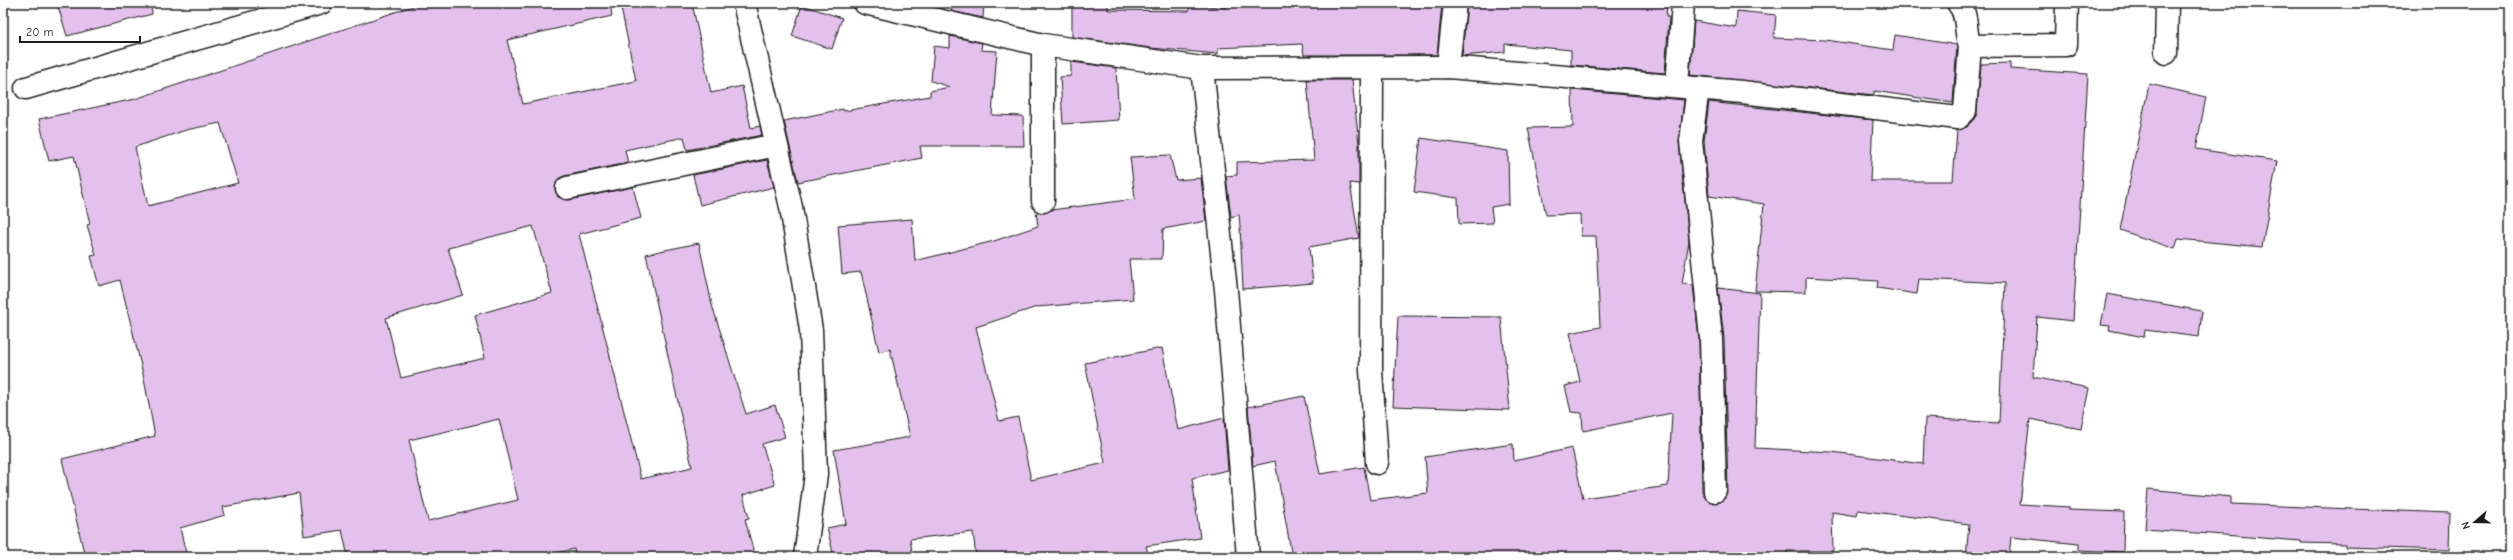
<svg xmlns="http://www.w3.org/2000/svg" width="2513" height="560" font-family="'Comic Neue',sans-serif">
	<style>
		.building { fill: #e3c1ec; stroke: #1c1c1c; fill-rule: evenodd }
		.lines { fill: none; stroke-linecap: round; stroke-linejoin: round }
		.minor-casing { stroke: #1c1c1c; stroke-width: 25 }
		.tertiary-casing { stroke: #1c1c1c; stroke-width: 25 }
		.minor { stroke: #fff; stroke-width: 22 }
		.tertiary { stroke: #fff; stroke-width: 22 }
	</style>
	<rect width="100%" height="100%" fill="#fff"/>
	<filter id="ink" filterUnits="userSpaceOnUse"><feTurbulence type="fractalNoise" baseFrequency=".025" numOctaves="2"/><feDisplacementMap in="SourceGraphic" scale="8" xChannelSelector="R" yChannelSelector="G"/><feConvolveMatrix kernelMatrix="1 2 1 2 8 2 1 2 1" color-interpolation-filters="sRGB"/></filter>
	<g filter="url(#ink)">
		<g class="building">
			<polygon points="57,3 151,3 152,14 67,36"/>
			<path d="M 422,3 L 610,3 L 612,16 L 507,40 L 523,104 L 636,81 L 620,3 L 692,3 L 711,93 L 742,86 L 751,128 L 760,126 L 762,135 L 687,150 L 684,137 L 625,150 L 628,163 L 564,176 L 558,179 L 555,190 L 558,197 L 569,200 L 633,187 L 641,218 L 579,234 L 641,479 L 692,467 L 646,254 L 699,243 L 712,305 L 746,414 L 775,405 L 785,437 L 762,444 L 775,485 L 743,495 L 749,518 L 745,519 L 755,557 L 576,557 L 574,549 L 538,557 L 348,557 L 342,530 L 304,536 L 299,493 L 223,507 L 225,515 L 180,528 L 187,557 L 85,557 L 62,459 L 155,436 L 143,374 L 120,280 L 99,286 L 91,256 L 96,255 L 87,225 L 90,224 L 74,156 L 49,161 L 39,119 L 135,99 ZM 220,123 L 238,183 L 148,206 L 135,147 L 186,130 ZM 533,226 L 552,293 L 475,315 L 485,358 L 401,378 L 386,318 L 463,295 L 448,248 ZM 499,419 L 518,500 L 428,521 L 409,440 Z"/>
			<polygon points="952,3 984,3 983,18 951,11"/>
			<polygon points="1072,3 1108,3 1108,10 1189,11 1190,4 1226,8 1226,3 1442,3 1437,55 1304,55 1302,44 1218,48 1218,54 1151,48 1072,37"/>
			<polygon points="1467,3 1667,3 1666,17 1669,17 1665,73 1571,65 1571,50 1505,44 1505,52 1462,56"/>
			<polygon points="802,5 842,18 832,49 792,36"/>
			<polygon points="1737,11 1776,15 1774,38 1826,40 1893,50 1895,35 1957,45 1953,103 1874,91 1874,95 1690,75 1694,21 1736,28"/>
			<polygon points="950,36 982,43 981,50 997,51 992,115 1023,116 1024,146 920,146 922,158 798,182 784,121 843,109 844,111 930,96 930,91 950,87 931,81 934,46 950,48"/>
			<polygon points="1071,62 1116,68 1119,120 1063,124 1060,77 1071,76"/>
			<polygon points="2010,63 2010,69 2088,74 2073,321 2037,317 2033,377 2089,388 2081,429 2030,419 2020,504 2069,507 2069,510 2124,512 2123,552 2079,550 2079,544 2011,537 2009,557 1966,557 1969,524 1858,510 1857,516 1832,512 1833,551 1787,551 1788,557 1292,557 1275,461 1253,466 1248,407 1304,396 1320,474 1364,467 1370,500 1428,493 1425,457 1513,444 1514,461 1572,448 1583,498 1668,486 1672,413 1583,431 1582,413 1571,412 1565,386 1580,382 1570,333 1600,327 1596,236 1581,236 1580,214 1546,215 1528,128 1573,127 1572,90 1684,100 1679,142 1689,241 1682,284 1693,285 1699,339 1702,491 1709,502 1721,502 1728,491 1724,338 1718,288 1760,293 1755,448 1832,452 1923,464 1925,418 1999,423 2005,283 1919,279 1917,294 1877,288 1878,281 1806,277 1806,292 1755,291 1764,204 1709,196 1704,141 1709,102 1873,120 1870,181 1953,181 1957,130 1967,127 1977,112 1981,64"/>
			<polygon points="1307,80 1352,80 1359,144 1359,184 1350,183 1359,238 1309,247 1313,283 1243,289 1240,226 1239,215 1231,217 1226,176 1237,175 1237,162 1314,160"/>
			<polygon points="2149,84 2206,97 2196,149 2277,161 2262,247 2178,239 2175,249 2120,230"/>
			<polygon points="1421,138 1508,151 1509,204 1491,207 1493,223 1459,224 1458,198 1414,192"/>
			<polygon points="1170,155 1176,180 1201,178 1206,221 1163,229 1162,259 1129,259 1133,299 1037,307 976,327 999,421 1018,417 1031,480 1105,463 1085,363 1162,348 1178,430 1224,418 1228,470 1192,478 1200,538 1146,546 1149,557 976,557 973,532 910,539 913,557 834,557 827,528 846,524 834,450 910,437 890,349 879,352 861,272 842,274 838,225 912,219 915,261 994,241 1038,226 1036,212 1043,213 1051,210 1135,199 1130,157"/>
			<polygon points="767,160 774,187 700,205 693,175"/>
			<polygon points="2107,294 2202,311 2199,337 2145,330 2144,337 2109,330 2110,326 2101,325"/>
			<polygon points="1398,316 1501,317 1510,410 1393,406"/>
			<polygon points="2148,489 2231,497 2231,504 2450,513 2449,550 2345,547 2345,544 2301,543 2301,541 2145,529"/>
		</g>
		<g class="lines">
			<g class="minor-casing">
				<g id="minor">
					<polyline points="865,3 1043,45 1202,68 1448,67 1742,92 1958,118 1965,111 1970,46"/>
					<path d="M 1958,3 C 1969,15 1964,32 1970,46 L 2066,45 L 2067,3"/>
					<polyline points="2166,53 2167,3"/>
					<polyline points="1448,67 1455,3"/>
					<polyline points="1202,68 1226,290 1248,557"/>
					<polyline points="1372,69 1371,370 1377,463"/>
					<polyline points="1677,86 1683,3"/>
					<polyline points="26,88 321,3"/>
					<polyline points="1698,88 1691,141 1711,338 1715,491"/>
					<polyline points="567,188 776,145"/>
					<polyline points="1043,201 1043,45"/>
				</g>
			</g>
			<g class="tertiary-casing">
				<polyline id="tertiary" points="744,3 791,207 811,330 816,474 805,557"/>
			</g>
			<use href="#minor" class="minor"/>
			<use href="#tertiary" class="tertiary"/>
		</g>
	</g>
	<rect width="2513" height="560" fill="none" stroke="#fff" stroke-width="16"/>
	<rect x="8" y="8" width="2497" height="544" fill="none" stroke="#1c1c1c" stroke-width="1.5" filter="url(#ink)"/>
	<g transform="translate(2475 522) rotate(250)" stroke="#ffffff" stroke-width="3" paint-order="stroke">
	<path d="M0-3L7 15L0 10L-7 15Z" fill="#1c1c1c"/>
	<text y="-6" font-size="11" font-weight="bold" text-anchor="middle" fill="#1c1c1c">N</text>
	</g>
	<path d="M20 36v6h120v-6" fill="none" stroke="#1c1c1c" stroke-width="2"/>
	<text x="26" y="36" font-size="12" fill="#1c1c1c" stroke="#ffffff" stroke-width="3" paint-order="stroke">20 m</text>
</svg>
